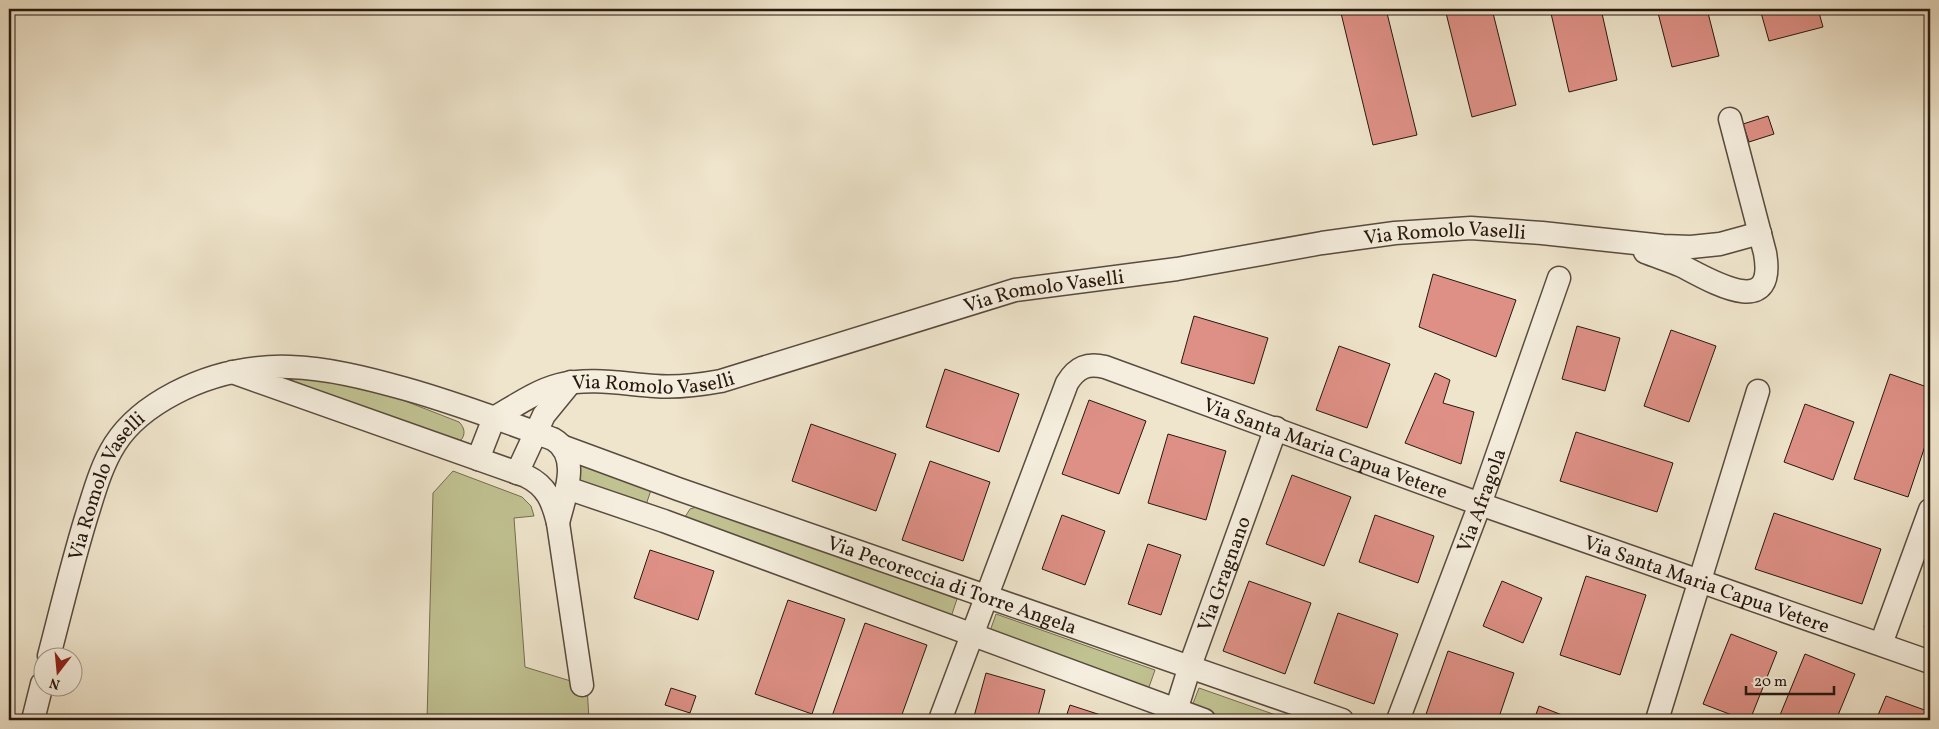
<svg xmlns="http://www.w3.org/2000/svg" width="1939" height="729" font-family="Vollkorn,serif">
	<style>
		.green { fill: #c1c292; stroke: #746d50 }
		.building { fill: #de9086; stroke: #27180f }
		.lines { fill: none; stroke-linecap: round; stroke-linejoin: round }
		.minor-casing { stroke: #594b3e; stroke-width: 25 }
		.minor { stroke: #f5eede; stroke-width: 22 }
		.labels { text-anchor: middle; stroke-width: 4; stroke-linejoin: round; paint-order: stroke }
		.street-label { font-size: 20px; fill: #27180f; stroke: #f5eede }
	</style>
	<rect width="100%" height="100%" fill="#efe5cc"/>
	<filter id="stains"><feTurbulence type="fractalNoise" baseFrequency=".004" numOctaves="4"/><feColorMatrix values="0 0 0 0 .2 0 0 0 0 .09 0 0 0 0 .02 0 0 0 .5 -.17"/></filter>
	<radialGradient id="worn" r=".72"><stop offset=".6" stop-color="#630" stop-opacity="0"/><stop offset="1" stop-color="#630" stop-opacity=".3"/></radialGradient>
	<g class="green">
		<path d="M 284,377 L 359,383 L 459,422 C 465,428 466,435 460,441 L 448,443 Z"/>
		<polygon points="575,459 652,487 645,508 576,484"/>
		<polygon points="453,471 522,497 531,506 534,516 514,518 525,667 587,686 589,720 427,720 433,493"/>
		<polygon points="700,506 957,599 950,620 685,517 690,509"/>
		<polygon points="996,614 1155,670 1148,690 989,634"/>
		<polygon points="1199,688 1290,720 1231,720 1192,706"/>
	</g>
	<g class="building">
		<polygon points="1340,9 1386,9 1417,135 1373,145"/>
		<polygon points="1445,9 1492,9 1516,105 1472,117"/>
		<polygon points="1550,9 1601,9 1617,80 1569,92"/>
		<polygon points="1657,9 1707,9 1719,56 1672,67"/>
		<polygon points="1760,9 1818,9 1823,27 1769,41"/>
		<polygon points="1768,116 1774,134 1749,142 1743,124"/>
		<polygon points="1433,274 1516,300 1496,357 1419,327"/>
		<polygon points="1194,316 1268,338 1254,384 1181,363"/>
		<polygon points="1577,326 1620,338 1605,391 1562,379"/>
		<polygon points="1671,330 1716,346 1689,422 1644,406"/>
		<polygon points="1339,346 1390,364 1367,428 1316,410"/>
		<polygon points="945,369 1019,394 999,452 926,427"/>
		<polygon points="1435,373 1450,380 1443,403 1474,412 1461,464 1405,443"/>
		<polygon points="1890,374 1930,388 1930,431 1908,497 1854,479"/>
		<polygon points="1089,400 1146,421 1119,494 1062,474"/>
		<polygon points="1805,404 1854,422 1833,480 1784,462"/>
		<polygon points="811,424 896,454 876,511 792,481"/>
		<polygon points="1576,432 1673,463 1657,512 1560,481"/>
		<polygon points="1168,434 1226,451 1206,520 1148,503"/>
		<polygon points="930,461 990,482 963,561 902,540"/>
		<polygon points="1292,475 1351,497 1324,566 1266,544"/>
		<polygon points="1774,513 1881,549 1862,604 1755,569"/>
		<polygon points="1062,515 1105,531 1085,585 1042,569"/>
		<polygon points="1375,515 1434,536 1418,583 1359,562"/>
		<polygon points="1148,544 1181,555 1161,615 1128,604"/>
		<polygon points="650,550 714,571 698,620 634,598"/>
		<polygon points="1586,576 1646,595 1620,675 1560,655"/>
		<polygon points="1249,581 1311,603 1285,674 1223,651"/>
		<polygon points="1502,581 1542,598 1523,643 1483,626"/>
		<polygon points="788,600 845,619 812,714 755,694"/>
		<polygon points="1930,609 1930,629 1924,627"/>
		<polygon points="1338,613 1398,634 1374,704 1314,683"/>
		<polygon points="865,623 927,645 900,720 831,719"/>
		<polygon points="1731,634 1777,652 1750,720 1745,720 1703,704"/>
		<polygon points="1448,651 1514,673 1498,720 1424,720"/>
		<polygon points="1805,654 1855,674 1836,720 1778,720"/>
		<polygon points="986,673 1045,690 1037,720 973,720"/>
		<polygon points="671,688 696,696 690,713 665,705"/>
		<polygon points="1886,696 1930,712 1930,720 1876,720"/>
		<polygon points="1070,705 1116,720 1065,720"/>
		<polygon points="1539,706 1575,720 1534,720"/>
	</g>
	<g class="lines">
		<g class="minor-casing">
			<g id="minor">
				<path d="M 1645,252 C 1658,257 1670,261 1682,266 C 1711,281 1777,321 1765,253 L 1730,119"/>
				<path id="s1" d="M 494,418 C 515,406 536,391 559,385 C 590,377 624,384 655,386 C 678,388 699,385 721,381 L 1015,290 L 1177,269 L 1322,243 L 1395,233 L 1471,228 L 1542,233 L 1663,246 L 1691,247 L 1720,244 L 1760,233"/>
				<path id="s2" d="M 564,447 L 678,489 L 1342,720"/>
				<polyline points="478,459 494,418"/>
				<polyline points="517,473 544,415 571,382"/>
				<polyline points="567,488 664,521 1204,720"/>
				<polyline points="558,523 582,685"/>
				<polyline points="1881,644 1930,510"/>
				<path id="s3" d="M 49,656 C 61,610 72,564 86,518 C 94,493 101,466 115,444 C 129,422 152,405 175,393 C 254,352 325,366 406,389 C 456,403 504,421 553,439 C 582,456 564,497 558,523 C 553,502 547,486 526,476 L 232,372"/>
				<polyline points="33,720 42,684"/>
				<path id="s4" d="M 940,720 L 1067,383 C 1077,367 1087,363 1105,367 L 1480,504 L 1930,662"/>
				<path id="s5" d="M 1173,720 L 1190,666 L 1276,428"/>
				<path id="s6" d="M 1398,720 L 1480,504 L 1559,278"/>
				<polyline points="1657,720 1758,391"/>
			</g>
		</g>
		<use href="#minor" class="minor"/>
	</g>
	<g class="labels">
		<g class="street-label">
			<text dy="7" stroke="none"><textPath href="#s1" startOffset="978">Via Romolo Vaselli</textPath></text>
			<text dy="7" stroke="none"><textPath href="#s1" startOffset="572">Via Romolo Vaselli</textPath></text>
			<text dy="7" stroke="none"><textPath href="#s1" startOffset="168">Via Romolo Vaselli</textPath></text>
			<text dy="7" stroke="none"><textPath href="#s4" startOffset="640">Via Santa Maria Capua Vetere</textPath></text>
			<text dy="7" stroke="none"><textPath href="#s3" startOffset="181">Via Romolo Vaselli</textPath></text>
			<text dy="7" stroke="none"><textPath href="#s6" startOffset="235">Via Afragola</textPath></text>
			<text dy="7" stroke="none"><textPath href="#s5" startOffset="155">Via Gragnano</textPath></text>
			<text dy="7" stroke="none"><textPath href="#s4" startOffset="1045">Via Santa Maria Capua Vetere</textPath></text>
			<text dy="7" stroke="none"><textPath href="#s2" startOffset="412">Via Pecoreccia di Torre Angela</textPath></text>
		</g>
	</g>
	<rect width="1939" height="729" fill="none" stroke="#efe5cc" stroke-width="30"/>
	<rect x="10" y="10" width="1919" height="709" fill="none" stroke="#27180f" stroke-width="2.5"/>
	<rect x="15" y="15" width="1909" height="699" fill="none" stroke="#27180f"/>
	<g transform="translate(58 672) rotate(196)"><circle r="24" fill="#f5eede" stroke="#a3988b"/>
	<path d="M0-4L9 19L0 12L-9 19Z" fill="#8f2418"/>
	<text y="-8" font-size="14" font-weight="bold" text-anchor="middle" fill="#27180f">N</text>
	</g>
	<path d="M1746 686v8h88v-8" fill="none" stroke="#27180f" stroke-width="2.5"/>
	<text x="1754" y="686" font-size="15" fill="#27180f" stroke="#f5eede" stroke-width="4" paint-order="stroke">20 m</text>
	<rect width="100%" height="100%" filter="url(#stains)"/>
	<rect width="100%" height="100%" fill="url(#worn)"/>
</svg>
